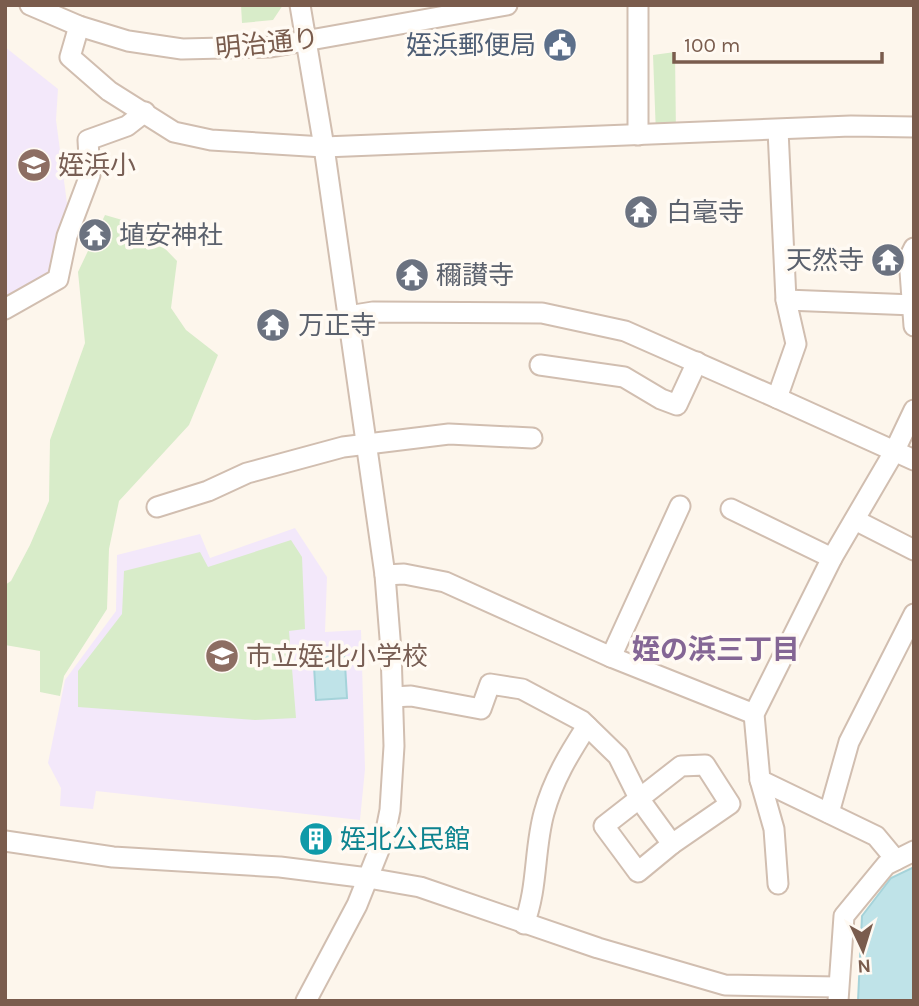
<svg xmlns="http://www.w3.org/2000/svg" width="919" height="1006" font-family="Karla,'Noto Sans JP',sans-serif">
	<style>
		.education { fill: #f3e8fa }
		.green { fill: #d8ecc9 }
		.water { fill: #bfe3e8; stroke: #a5d3da; stroke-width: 2 }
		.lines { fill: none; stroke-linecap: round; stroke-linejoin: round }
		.minor-casing { stroke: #d1beb0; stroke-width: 23 }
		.minor { stroke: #fff; stroke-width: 19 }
		.labels { text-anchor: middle; stroke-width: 7; stroke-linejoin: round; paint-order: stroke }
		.street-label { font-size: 26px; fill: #7a5c4d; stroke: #fffaf3 }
		.service-label { font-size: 26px; fill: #4e5e75; stroke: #fffaf3; text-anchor: end }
		.education-label { font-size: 26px; fill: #785e54; stroke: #fffaf3; text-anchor: start }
		.worship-label { font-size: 26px; fill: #5b616d; stroke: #fffaf3; text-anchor: start }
		.culture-label { font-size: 26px; fill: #0d838f; stroke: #fffaf3; text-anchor: start }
		.neighbourhood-label { font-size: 28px; font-weight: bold; fill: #846695; stroke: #fffaf3 }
	</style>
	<rect width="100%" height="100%" fill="#fdf6ec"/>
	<g class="education">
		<polygon points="5,47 58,89 56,120 68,211 54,275 5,302"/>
		<polygon points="295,528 327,577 325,632 361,630 365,769 360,820 96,791 93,809 60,806 61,788 48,763 65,680 116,611 117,555 200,534 210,558"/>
	</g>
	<g class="green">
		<polygon points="241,5 283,5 273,20 242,23"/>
		<polygon points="675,52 676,135 656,135 653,55"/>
		<polygon points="105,215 143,226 177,261 171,308 186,330 218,355 189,425 119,501 109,549 107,609 64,676 60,696 40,692 40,651 5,645 5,585 11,581 30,545 49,501 50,440 85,343 78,272"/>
		<polygon points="291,540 302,557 305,629 289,631 296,718 255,720 78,707 78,671 122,614 124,571 200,552 208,567"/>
	</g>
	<g class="water">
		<polygon points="344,647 347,698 316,700 313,649"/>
		<polygon points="914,867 914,1001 858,1001 862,916 891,878"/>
	</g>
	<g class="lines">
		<g class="minor-casing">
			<g id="minor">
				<polyline points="30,5 79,26 128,41 182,49 271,47 507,5"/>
				<polyline points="300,5 324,147 385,575 391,651 394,746 390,810 385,835 357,905 306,1001"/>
				<polyline points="638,5 638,135"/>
				<polyline points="79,26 70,57 109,91 174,132 211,140 324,147 851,126 914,127"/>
				<polyline points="778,130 786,300 796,344 777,398 914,460"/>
				<polyline points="914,248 909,258 914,326"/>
				<polyline points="786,300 914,305"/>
				<polyline points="5,309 58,279 67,236 90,175 88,140 127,126 145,112"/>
				<polyline points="348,316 373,312 542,313 625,331 777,398"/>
				<polyline points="540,365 624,377 661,399 677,405 697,362"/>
				<polyline points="157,507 208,491 247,473 343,447 449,434 532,438"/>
				<polyline points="731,509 832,558"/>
				<polyline points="855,520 914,550"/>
				<polyline points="385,575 404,574 445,582 611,657 680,506"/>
				<polyline points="611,657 754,714"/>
				<polyline points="393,697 411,696 481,709 490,684 522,689 582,721 618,756 640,800 672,844"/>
				<polygon points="705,765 730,804 672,844 638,872 604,826 681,766"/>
				<polyline points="760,780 774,829 778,884"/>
				<polyline points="829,813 849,742 914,614"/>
				<polyline points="5,841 113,857 280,867 368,878 420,887 598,948 725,985 838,987"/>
				<polyline points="896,860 876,836 760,780 754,714 832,558 894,452 914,410"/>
				<path d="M 524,924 C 538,888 534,849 544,813 C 553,780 569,754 587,726"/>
				<polyline points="838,1001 844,916 886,865 914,851"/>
			</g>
		</g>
		<use href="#minor" class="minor"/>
	</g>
	<defs>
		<g id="civic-disc" transform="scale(1.75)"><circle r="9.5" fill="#5c6f8a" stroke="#fffaf3"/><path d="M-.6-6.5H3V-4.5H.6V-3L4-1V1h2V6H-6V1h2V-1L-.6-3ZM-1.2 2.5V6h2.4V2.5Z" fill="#fff"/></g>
		<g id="school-disc" transform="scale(1.75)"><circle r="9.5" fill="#8d6e63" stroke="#fffaf3"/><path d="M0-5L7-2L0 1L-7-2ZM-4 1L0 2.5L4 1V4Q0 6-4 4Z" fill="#fff"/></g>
		<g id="temple-disc" transform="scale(1.75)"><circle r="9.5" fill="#6b7280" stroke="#fffaf3"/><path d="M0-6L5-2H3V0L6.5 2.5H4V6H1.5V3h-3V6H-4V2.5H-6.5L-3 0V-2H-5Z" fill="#fff"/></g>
		<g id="building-disc" transform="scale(1.75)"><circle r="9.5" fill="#0f9aa8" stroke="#fffaf3"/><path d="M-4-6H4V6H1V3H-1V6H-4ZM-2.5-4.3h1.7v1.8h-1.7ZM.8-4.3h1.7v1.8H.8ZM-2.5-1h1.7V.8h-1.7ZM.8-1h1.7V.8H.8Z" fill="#fff"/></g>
	</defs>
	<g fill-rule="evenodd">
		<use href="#civic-disc" x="560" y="45"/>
		<use href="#school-disc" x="34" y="165"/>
		<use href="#temple-disc" x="641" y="212"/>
		<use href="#temple-disc" x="95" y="235"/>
		<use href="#temple-disc" x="888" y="260"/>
		<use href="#temple-disc" x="412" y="275"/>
		<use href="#temple-disc" x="273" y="325"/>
		<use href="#school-disc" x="222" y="656"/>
		<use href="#building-disc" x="316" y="839"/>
	</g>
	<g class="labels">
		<g class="street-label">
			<text transform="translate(267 43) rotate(-6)" y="9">明治通り</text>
		</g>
		<g class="service-label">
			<text x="536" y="54">姪浜郵便局</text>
		</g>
		<g class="education-label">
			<text x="58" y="174">姪浜小</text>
			<text x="246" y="665">市立姪北小学校</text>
		</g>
		<g class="worship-label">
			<text x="666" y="221">白毫寺</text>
			<text x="119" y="244">埴安神社</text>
			<text x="864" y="269" text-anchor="end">天然寺</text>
			<text x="436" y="284">穪讃寺</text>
			<text x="298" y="334">万正寺</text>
		</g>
		<g class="culture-label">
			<text x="340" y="848">姪北公民館</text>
		</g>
		<g class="neighbourhood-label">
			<text x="716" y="659">姪の浜三丁目</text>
		</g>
	</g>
	<rect width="919" height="1006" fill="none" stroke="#7a5c4d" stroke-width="14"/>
	<g transform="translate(863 950) rotate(176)" stroke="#fffaf3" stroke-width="5" paint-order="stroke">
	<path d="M0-5L12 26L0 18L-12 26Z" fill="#7a5c4d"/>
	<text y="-10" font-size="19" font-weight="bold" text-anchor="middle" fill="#7a5c4d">N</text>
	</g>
	<path d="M674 52v10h208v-10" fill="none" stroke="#7a5c4d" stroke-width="3.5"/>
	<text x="684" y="52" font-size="21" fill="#7a5c4d" stroke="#fffaf3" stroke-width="5" paint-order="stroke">100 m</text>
</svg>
